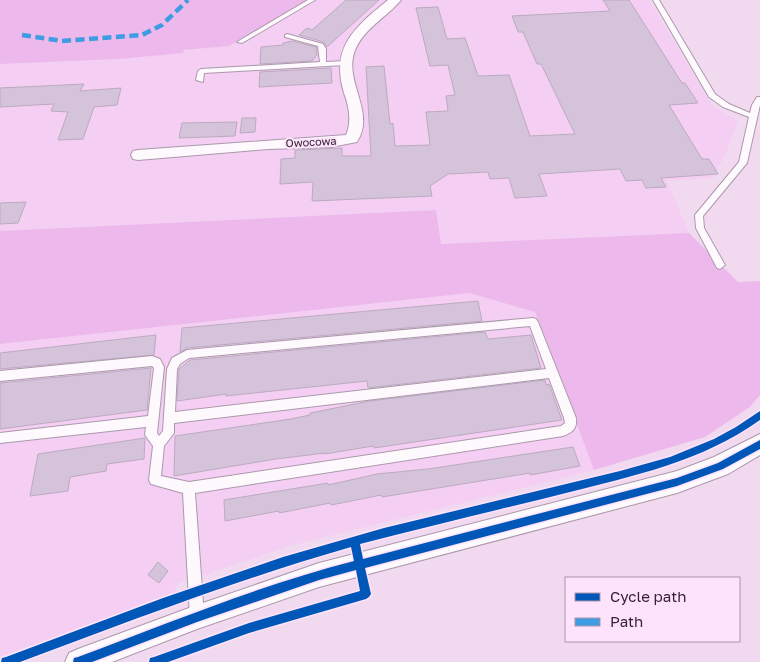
<svg xmlns="http://www.w3.org/2000/svg" width="760" height="662" font-family="'Golos Text',sans-serif">
	<style>
		.built { fill: #f4cef3 }
		.green { fill: #edb9ec }
		.building { fill: #d5c3db; stroke: #bbabbe }
		.lines { fill: none; stroke-linecap: round; stroke-linejoin: round }
		.service-casing { stroke: #ab99ab; stroke-width: 2 }
		.minor-casing { stroke: #ab99ab; stroke-width: 2 }
		.service { fill: #fdf9fd; fill-rule: evenodd }
		.minor { fill: #fdf9fd; fill-rule: evenodd }
		.quiet { stroke: #3e9ce2; stroke-width: 4.5; stroke-dasharray: 9 4.5; stroke-linecap: butt }
		.cycleway-casing { stroke: #fee3fc; stroke-width: 3 }
		.cycleway { fill: #0057b8; fill-rule: evenodd }
		.labels { text-anchor: middle; stroke-width: 4; stroke-linejoin: round; paint-order: stroke }
		.far-street-label { font-size: 11px; fill: #342434; stroke: #fee3fc }
	</style>
	<rect width="100%" height="100%" fill="#f1d9f0"/>
	<g class="built">
		<polygon points="307,0 649,0 711,104 738,121 726,154 711,178 667,181 689,233 441,244 436,210 0,231 0,64 119,59 183,53 183,50 229,46"/>
		<polygon points="469,293 535,312 594,470 289,546 177,584 174,593 0,657 0,344"/>
	</g>
	<g class="green">
		<polygon points="0,0 307,0 229,46 184,50 183,53 119,59 0,64"/>
		<polygon points="436,210 441,244 689,233 738,282 760,281 760,395 750,407 705,437 594,470 535,312 469,293 0,344 0,231"/>
	</g>
	<g class="building">
		<polygon points="346,0 379,0 327,47 324,42 299,35 307,28 312,30"/>
		<polygon points="603,0 629,0 682,83 685,83 698,103 669,105 702,159 709,159 718,174 661,178 666,187 646,188 642,180 626,181 620,169 539,174 547,196 515,198 509,178 490,179 488,172 448,174 430,186 432,196 312,201 313,182 280,184 281,159 295,158 295,150 342,148 342,156 371,156 366,67 384,66 390,124 393,123 395,146 430,145 426,112 448,111 446,96 455,95 448,65 430,66 416,8 438,7 447,39 465,38 478,76 509,75 530,136 575,134 541,64 537,64 523,32 518,32 512,16 610,11"/>
		<polygon points="292,41 316,47 317,55 312,61 260,64 261,47 283,45 283,43"/>
		<polygon points="331,68 332,83 259,87 260,72"/>
		<polygon points="84,84 80,91 121,88 117,105 94,107 83,139 58,140 68,112 51,111 54,104 0,107 0,88"/>
		<polygon points="242,118 256,118 255,132 240,133"/>
		<polygon points="237,122 235,136 179,138 182,123"/>
		<polygon points="26,202 18,223 0,224 0,203"/>
		<polygon points="478,301 482,321 187,348 180,352 182,328"/>
		<polygon points="485,332 488,339 531,335 541,368 368,388 367,381 226,396 226,394 177,401 179,369 190,360"/>
		<polygon points="156,335 154,355 0,369 0,353"/>
		<polygon points="151,368 147,410 0,429 0,383"/>
		<polygon points="545,380 546,385 549,384 562,420 374,448 373,446 325,454 325,453 276,459 174,476 175,436 291,419 310,415 310,413 370,401"/>
		<polygon points="145,438 144,459 107,464 106,471 70,477 68,491 30,496 38,454"/>
		<polygon points="573,447 580,466 530,475 530,473 382,497 381,495 331,505 330,503 279,513 279,511 225,521 224,500 328,483 328,485 377,474 428,469"/>
		<polygon points="158,562 168,571 159,583 148,575"/>
	</g>
	<g class="lines">
		<g class="service-casing">
			<g id="service">
				<polygon points="308,0 315,0 242,43 237,42"/>
				<polygon points="653,0 659,0 715,94 729,104 750,113 752,105 757,97 760,97 760,105 747,163 703,216 704,228 725,265 720,269 717,268 696,228 695,215 739,162 749,117 723,107 709,97"/>
				<polygon points="287,34 323,44 326,49 326,62 345,61 348,63 345,65 204,73 203,82 196,80 198,71 201,69 320,62 318,46 285,37 285,35"/>
				<path d="M 533,318 L 536,319 L 538,322 L 576,418 C 577,429 573,432 563,436 L 195,493 L 204,617 L 202,622 L 197,624 L 192,622 L 190,617 L 183,493 L 151,484 L 149,480 L 153,446 L 145,435 L 146,427 L 0,443 L 0,433 L 148,416 L 154,368 L 152,366 L 0,381 L 0,371 L 152,356 L 160,359 L 164,367 L 157,433 L 159,436 L 163,431 L 167,369 L 172,358 L 187,350 ZM 530,326 L 546,369 L 175,412 L 177,369 L 180,364 L 189,358 ZM 549,378 L 564,418 L 565,423 L 561,426 L 189,482 L 161,476 L 164,446 L 174,433 L 174,423 Z"/>
			</g>
		</g>
		<g class="minor-casing">
			<g id="minor">
				<path d="M 388,0 L 401,0 C 387,17 366,27 356,48 C 341,80 377,111 357,142 L 331,147 L 268,149 L 138,160 L 133,159 L 131,155 L 133,151 L 138,150 L 346,135 C 352,121 349,107 344,93 C 330,47 355,27 388,0 Z"/>
				<polygon points="760,434 760,455 728,474 677,493 319,587 197,629 112,662 65,662 69,653 78,649 197,605 319,563 677,471 714,457"/>
			</g>
		</g>
		<use href="#service" class="service"/>
		<use href="#minor" class="minor"/>
		<polyline class="quiet" points="22,35 62,41 142,35 162,25 188,0"/>
		<g class="cycleway-casing">
			<path id="cycleway" d="M 760,411 L 760,420 C 701,462 636,475 566,493 C 498,510 429,526 360,544 L 363,559 L 677,478 L 718,463 L 760,440 L 760,449 L 723,469 L 677,486 L 365,568 L 371,594 L 369,597 L 366,599 L 249,633 L 168,662 L 149,662 L 150,658 L 154,657 L 249,623 L 360,591 L 356,570 L 319,580 L 197,622 L 92,662 L 73,662 L 74,658 L 78,657 C 169,623 260,585 354,561 L 351,547 C 239,579 130,621 20,662 L 1,662 L 2,658 L 6,657 L 163,598 L 283,557 L 384,528 L 620,471 L 670,457 L 714,439 L 736,427 Z"/>
		</g>
		<use href="#cycleway" class="cycleway"/>
	</g>
	<g class="labels">
		<g class="far-street-label">
			<text transform="translate(311 142) rotate(-3)" y="4">Owocowa</text>
		</g>
	</g>
	<rect x="565" y="577" width="175" height="65" fill="#fee3fc" stroke="#ad97ac"/>
	<rect x="575" y="593" width="25" height="8" fill="#0057b8" stroke="#ad97ac"/>
	<text x="610" y="602" font-size="15" fill="#342434">Cycle path</text>
	<rect x="575" y="618" width="25" height="8" fill="#3e9ce2" stroke="#ad97ac"/>
	<text x="610" y="627" font-size="15" fill="#342434">Path</text>
</svg>
